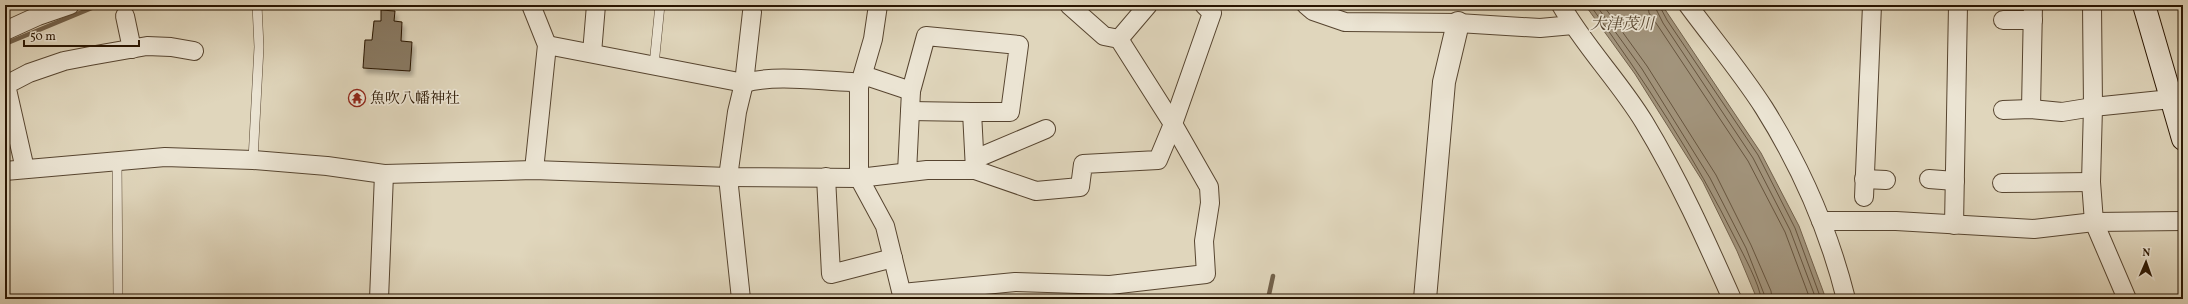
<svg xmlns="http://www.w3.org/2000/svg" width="2188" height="304" font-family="Vollkorn,'Noto Serif JP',serif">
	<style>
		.water { fill: #a2947c; stroke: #72614b }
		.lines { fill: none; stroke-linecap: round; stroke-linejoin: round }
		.shore { stroke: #66543e; stroke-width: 1 }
		.stream { stroke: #72614b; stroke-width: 4.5 }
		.building { fill: #887962; stroke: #291501; filter: url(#shadow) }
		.service-casing { stroke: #574530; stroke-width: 10 }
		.minor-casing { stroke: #574530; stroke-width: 20 }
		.tertiary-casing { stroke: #574530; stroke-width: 24 }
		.secondary-casing { stroke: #291501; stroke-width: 24 }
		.service { stroke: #ebe4d3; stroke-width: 9 }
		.minor { stroke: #ebe4d3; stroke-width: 18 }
		.tertiary { stroke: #ebe4d3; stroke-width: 22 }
		.secondary { stroke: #ebe4d3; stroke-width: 22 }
		.labels { text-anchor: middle; stroke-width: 3.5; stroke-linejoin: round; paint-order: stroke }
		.poi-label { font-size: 15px; fill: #291501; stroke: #ebe4d3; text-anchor: start }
		.water-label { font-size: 16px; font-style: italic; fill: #594832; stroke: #ebe4d3 }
	</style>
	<defs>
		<filter id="shadow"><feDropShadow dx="2.5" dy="4.5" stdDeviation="2" flood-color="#0004"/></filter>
	</defs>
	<rect width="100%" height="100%" fill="#e0d6bc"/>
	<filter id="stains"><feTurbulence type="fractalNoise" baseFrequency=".005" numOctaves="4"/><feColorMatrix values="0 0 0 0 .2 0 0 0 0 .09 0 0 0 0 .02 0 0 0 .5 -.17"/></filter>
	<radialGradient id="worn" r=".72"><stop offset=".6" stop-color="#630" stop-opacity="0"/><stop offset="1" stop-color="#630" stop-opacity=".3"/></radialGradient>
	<polygon class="water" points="1585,5 1662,5 1761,153 1799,226 1826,299 1757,299 1737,251 1703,182 1635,74"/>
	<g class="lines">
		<g class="shore">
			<path d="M 1590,5 C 1644,80 1695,157 1736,240 C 1743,254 1760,285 1761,299"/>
			<polyline points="1596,5 1642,69 1710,178 1746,248 1766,299"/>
			<polyline points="1603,5 1647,66 1716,175 1751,245 1771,291 1772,299"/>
			<polyline points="1648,5 1649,13 1658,26 1748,161 1785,232 1810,299"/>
			<polyline points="1654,5 1663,23 1753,158 1790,230 1816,299"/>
			<polyline points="1659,5 1667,20 1758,155 1795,228 1821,299"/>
		</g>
		<g class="stream">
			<polyline points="1365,5 1514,5"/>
			<polyline points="5,44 99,5"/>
			<polyline points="1268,299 1273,276"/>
		</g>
	</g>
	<polygon class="building" points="381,10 395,11 394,21 402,22 401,41 412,42 410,71 363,68 365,40 372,40 374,21 381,21"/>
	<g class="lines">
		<g class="service-casing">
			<g id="service">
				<polyline points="654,65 660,5"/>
				<polyline points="253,160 259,47 257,5"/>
				<polyline points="117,161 118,299"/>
			</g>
		</g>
		<g class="minor-casing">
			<g id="minor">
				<polyline points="531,5 547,45 534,170"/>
				<polyline points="878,5 873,39 859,87 859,178 885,226 903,299"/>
				<polyline points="1306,5 1313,11 1345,22 1458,23 1540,28 1573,25"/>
				<path d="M 1561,5 C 1585,47 1619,81 1644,122 C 1679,180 1705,238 1732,299"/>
				<path d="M 1688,5 C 1713,39 1741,72 1764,108 C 1801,167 1829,231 1846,299"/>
				<polyline points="2092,5 2093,107 2091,182 2094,222 2127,299"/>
				<polyline points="125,16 132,49"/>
				<polyline points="2003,20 2033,20"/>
				<polyline points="5,31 38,16 70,5"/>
				<polyline points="1119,39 1148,5"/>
				<path d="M 547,45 L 744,83 C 778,74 817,81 852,82 L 859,87"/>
				<polyline points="592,53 596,5"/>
				<polyline points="863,75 911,91"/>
				<polyline points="2031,109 2033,5"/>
				<polyline points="2003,110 2031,109 2062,112 2093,107 2171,99"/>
				<polyline points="910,111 972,112"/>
				<polyline points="975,159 1046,129"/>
				<polyline points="25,169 6,85 29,73 64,61 90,56 147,46 171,47 194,51"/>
				<polyline points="5,171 165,157 253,160 327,166 384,174 534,170 728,177 859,178 927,170 975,170 1036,191 1080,187 1083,164 1158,160 1173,124 1212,13 1204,5"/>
				<polyline points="907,172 911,91 926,36 1019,45 1010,112 972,112 975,170"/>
				<polyline points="826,177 831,274 893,258"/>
				<polyline points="1864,179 1886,180"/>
				<polyline points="1929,179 1955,181"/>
				<polyline points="2002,183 2091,182"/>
				<polyline points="1864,197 1872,5"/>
				<polyline points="1821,221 1896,221 2034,229 2094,222 2183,221"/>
				<polyline points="1954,225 1958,5"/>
				<polyline points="902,293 1015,282 1110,285 1206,274 1204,241 1210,203 1209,187 1173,124 1119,39 1104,36 1069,5"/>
				<polyline points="379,299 384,174"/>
				<polyline points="741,299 728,177 737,112 744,83 752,12"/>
			</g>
		</g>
		<g class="tertiary-casing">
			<polyline id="tertiary" points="1425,299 1444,82 1458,23"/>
		</g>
		<g class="secondary-casing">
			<polyline id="secondary" points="2144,5 2183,139"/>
		</g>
		<use href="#service" class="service"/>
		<use href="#minor" class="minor"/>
		<use href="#tertiary" class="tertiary"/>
		<use href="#secondary" class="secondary"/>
	</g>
	<defs>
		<g id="temple-ring" transform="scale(0.9)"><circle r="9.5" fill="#ebe4d3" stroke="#8f2418" stroke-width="1.5"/><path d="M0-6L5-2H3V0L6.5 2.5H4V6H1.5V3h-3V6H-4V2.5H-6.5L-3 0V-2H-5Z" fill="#8f2418"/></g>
	</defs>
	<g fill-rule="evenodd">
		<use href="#temple-ring" x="357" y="98"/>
	</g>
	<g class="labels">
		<g class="poi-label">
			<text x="370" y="103">魚吹八幡神社</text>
		</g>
		<g class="water-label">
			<text x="1622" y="29">大津茂川</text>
		</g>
	</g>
	<rect width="2188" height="304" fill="none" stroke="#e0d6bc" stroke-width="20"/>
	<rect x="6" y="6" width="2176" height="292" fill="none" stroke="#291501" stroke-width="2"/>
	<rect x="10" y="10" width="2168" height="284" fill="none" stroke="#291501"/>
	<g transform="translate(2146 262) rotate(2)" stroke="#ebe4d3" stroke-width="3" paint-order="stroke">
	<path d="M0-3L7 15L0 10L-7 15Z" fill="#291501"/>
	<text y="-6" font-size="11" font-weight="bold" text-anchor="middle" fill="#291501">N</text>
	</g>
	<path d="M24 40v6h115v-6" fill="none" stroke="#291501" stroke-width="2"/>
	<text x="30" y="40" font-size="12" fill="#291501" stroke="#ebe4d3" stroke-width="3" paint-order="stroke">50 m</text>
	<rect width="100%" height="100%" filter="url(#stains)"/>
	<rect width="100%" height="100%" fill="url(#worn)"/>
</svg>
